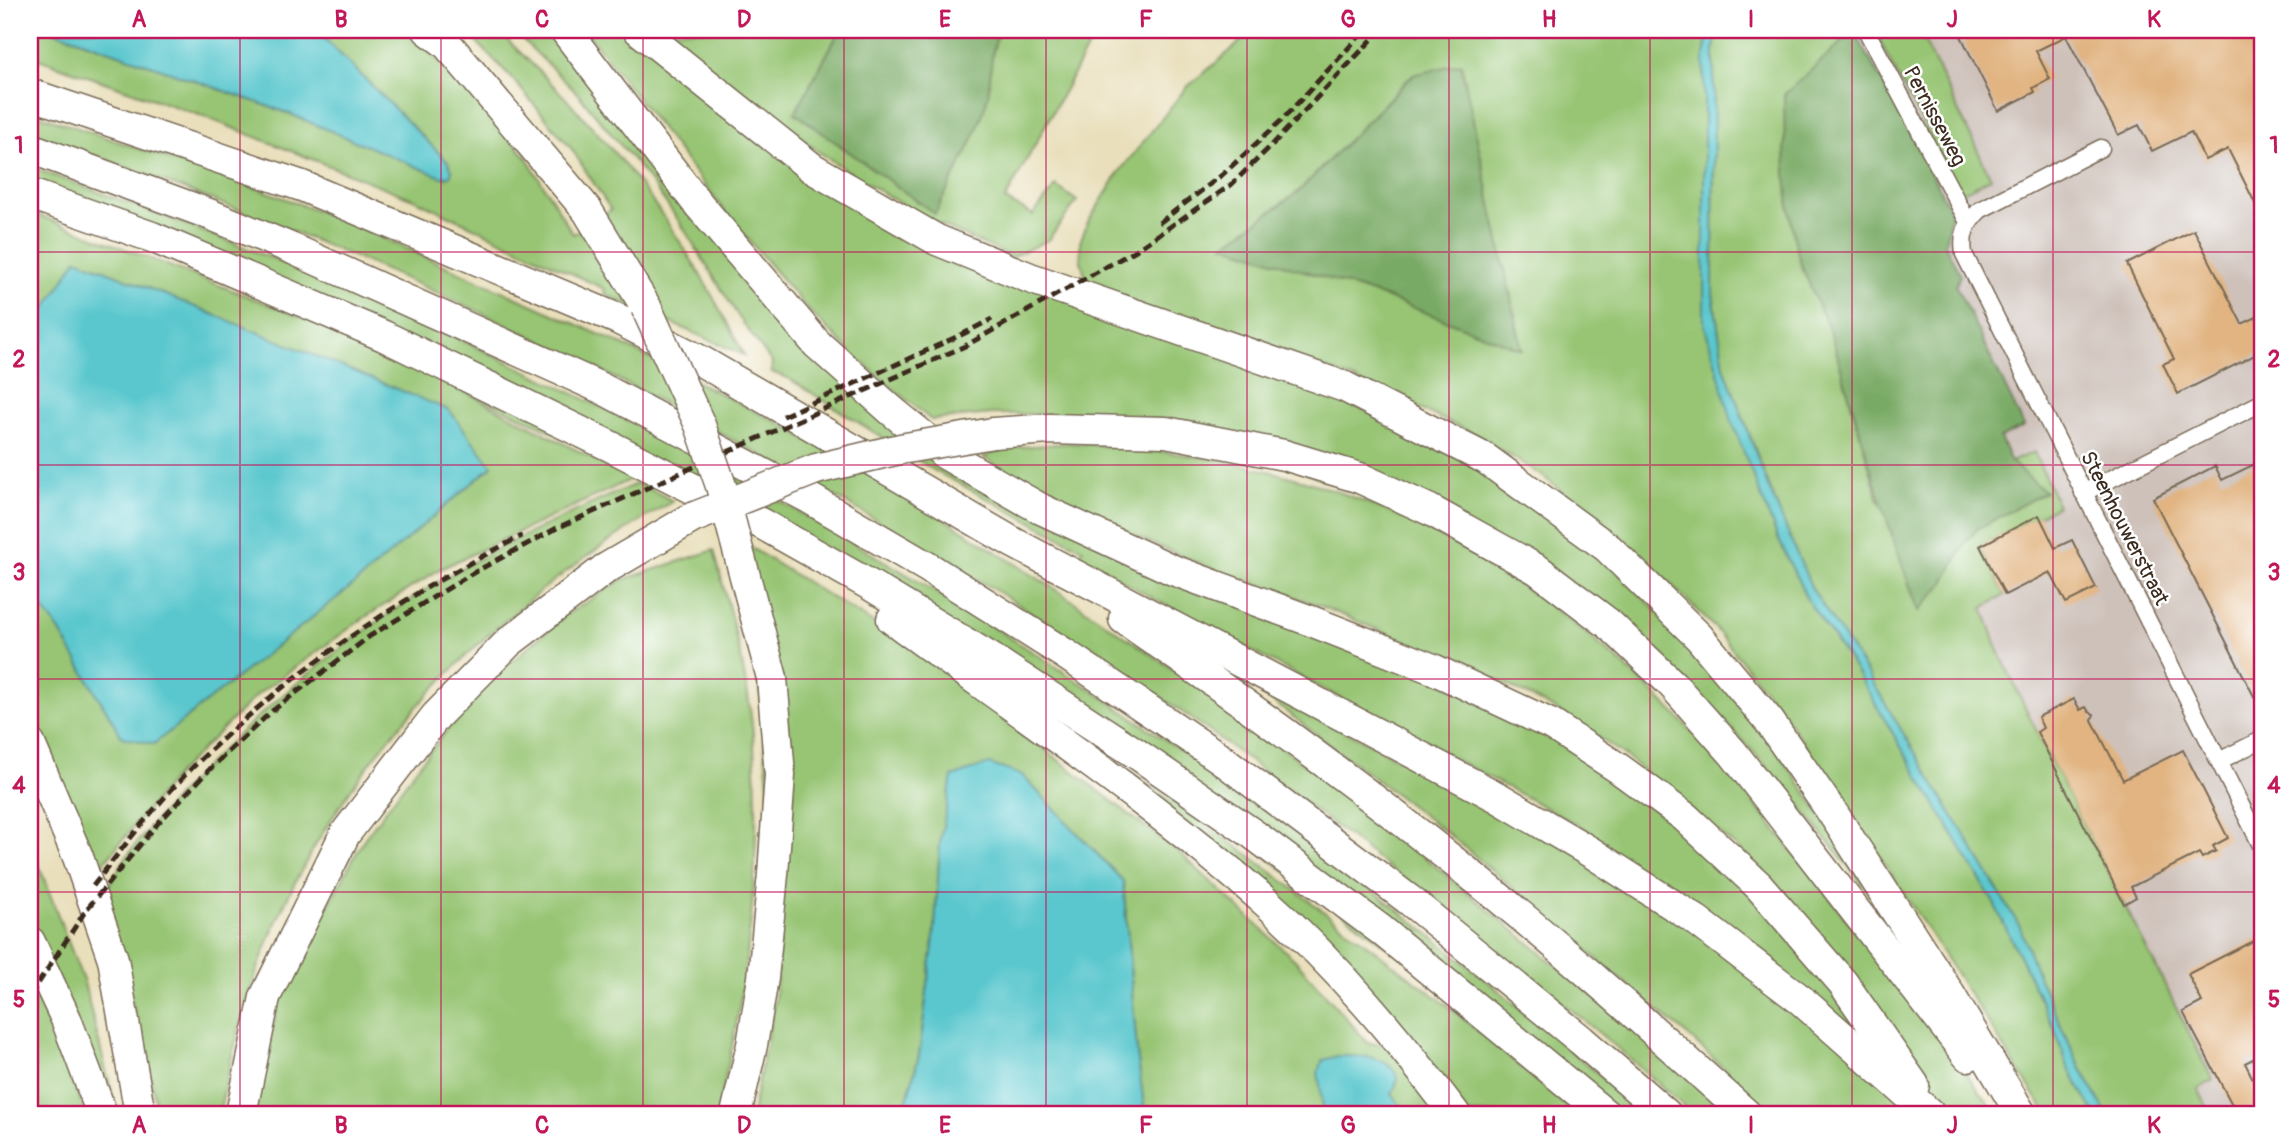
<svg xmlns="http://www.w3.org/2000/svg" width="2293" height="1144" font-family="Pangolin,sans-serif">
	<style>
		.industrial { fill: #cec1ba }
		.green { fill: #97c573; stroke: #697848; stroke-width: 2; fill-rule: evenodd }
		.forest { fill: #79aa65; stroke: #5a6a42; stroke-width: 2 }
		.water { fill: #5ac7ce; stroke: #4a7876; stroke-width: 2 }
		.building { fill: #e1b481 }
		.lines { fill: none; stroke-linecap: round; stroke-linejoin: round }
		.street-casing { stroke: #786955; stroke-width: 19 }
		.highway-casing { stroke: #786955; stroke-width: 33 }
		.street { stroke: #fff; stroke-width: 16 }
		.highway { stroke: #fff; stroke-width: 30 }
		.rail { stroke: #3b2a1e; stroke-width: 5; stroke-dasharray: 10 5; stroke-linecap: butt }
		.highway-bridge-casing { stroke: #786955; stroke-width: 33; stroke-linecap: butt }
		.highway-bridge { stroke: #fff; stroke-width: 30 }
		.grid { fill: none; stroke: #c2185b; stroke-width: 2; stroke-opacity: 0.55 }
		.labels { text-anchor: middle; stroke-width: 5; stroke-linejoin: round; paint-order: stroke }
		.street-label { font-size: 21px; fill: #3b2a1e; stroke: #fff }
		.neatline { fill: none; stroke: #c2185b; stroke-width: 2.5 }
		.grid-label { font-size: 23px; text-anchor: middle; font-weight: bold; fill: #c2185b }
	</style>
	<rect width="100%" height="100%" fill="#fff"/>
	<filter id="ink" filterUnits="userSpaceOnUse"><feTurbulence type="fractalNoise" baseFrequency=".0143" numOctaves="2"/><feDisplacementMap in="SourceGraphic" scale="14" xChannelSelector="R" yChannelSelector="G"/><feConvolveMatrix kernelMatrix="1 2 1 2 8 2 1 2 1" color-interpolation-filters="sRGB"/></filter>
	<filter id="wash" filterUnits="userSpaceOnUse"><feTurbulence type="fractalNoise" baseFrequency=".00686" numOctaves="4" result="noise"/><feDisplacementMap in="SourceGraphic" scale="28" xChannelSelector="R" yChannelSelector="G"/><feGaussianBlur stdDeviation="1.57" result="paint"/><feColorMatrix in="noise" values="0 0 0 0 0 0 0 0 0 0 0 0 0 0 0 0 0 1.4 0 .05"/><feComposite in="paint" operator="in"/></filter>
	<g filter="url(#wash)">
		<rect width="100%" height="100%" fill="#e9dfbb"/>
		<polygon class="industrial" points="1854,30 2263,30 2263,1114 2211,1114 2198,1088 2212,1080 2000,654 1983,608 1980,546 2058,507 2034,453 2011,462 2000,438 2024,426 1955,286 1960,275 1945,244 1950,215 1926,161"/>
		<g class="green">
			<path d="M 30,30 L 51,30 L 290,114 L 446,178 L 448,162 L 316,30 L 404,30 L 464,84 L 527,158 L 573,234 L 611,210 L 571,148 L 510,76 L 465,30 L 497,30 C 547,78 596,127 638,182 C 680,236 713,295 744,355 L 604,294 L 605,289 L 416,200 L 205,117 L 30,56 Z"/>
			<polygon points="513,30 557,30 697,212 949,461 1536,725 1702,843 1826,976 1920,1114 1774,1114 1687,1035 1451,836 1235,673 1580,855 1593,833 1149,596 1079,555 1083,549 935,471 788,378 771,372 772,363 738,316 681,224 648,178 579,95"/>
			<polygon points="585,30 627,30 835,189 1422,434 1583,536 1742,698 1891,919 1776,777 1720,716 1544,562 1163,420 1067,414 991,414 931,420 858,359 810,312 730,218"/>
			<path d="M 662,30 L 840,30 L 795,113 L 989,68 L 994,41 L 1000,30 L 1097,30 L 1005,200 L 1033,215 L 1056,186 L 1077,201 L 1048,240 L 1012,257 C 984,244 955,233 929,219 C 832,168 746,100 662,30 Z"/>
			<path d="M 1250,30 L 1708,30 L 1704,57 L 1704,323 L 1733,422 L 1777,536 L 1808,601 L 1851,663 L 1994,903 L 2055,1030 L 2068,1067 L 2095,1114 L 2047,1114 L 1846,804 L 1783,713 L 1716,629 L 1630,544 L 1541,475 L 1473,433 L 1351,378 L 1089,289 L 1081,261 L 1080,242 L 1088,222 L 1120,171 L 1186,88 L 1236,46 ZM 1412,75 L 1521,349 L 1388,298 L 1225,245 L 1298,192 Z"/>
			<polygon points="1717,30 1854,31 1784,95 1791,218 1802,269 1820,305 1833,340 1879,501 1943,584 1967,540 1977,529 2045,492 2011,462 2034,452 2058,506 1980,546 2005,595 1983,608 2000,654 2037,732 2213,1080 2198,1089 2211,1114 2107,1114 2081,1069 2040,981 2019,927 1870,678 1812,589 1798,562 1724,367 1713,294 1714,49"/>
			<polygon points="1874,30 1919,30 1991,178 1959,194"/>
			<path d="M 30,112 L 265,191 L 349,223 L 623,345 L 779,423 L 910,497 L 1061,593 L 1186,678 L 1366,809 L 1737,1114 L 1692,1114 C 1610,1037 1517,968 1428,898 C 1338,828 1248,757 1155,693 C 1061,628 963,570 864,513 C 759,453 654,396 545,343 C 379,262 204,194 30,133 Z"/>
			<path d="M 30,167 C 157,213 284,260 408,316 C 693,443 967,599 1222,779 C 1369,882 1509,996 1644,1114 L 1616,1114 L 945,621 L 30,180 Z"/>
			<polygon points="30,212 381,348 632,479 440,569 361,620 258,694 177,774 92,877 30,733"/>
			<path d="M 1070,443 C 1154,449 1238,459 1318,485 C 1440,524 1550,597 1643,683 C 1712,746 1770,823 1828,896 C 1885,968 1942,1039 1996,1114 L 1948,1114 L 1911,1057 L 1843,962 L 1792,901 L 1758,865 L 1623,754 L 1560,712 L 1486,674 L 1313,603 L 1215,570 L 1139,538 L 1041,492 L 983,457 L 1008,448 Z"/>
			<path d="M 638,483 L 673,501 C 509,597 365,732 283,907 C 252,973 233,1044 219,1114 L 158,1114 L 142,1037 L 101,898 C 112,881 122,861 135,845 C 216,744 337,642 448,576 C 508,541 574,512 638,483 Z"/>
			<polygon points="748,546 909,645 1182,855 1295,960 1368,1043 1421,1049 1162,801 1098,749 1253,858 1447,1005 1576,1114 1145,1114 1137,1052 1123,881 1022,775 940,842 935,929 919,1056 903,1114 752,1114 775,999 780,931"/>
			<path d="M 714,550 C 730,614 750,680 754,747 C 762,872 747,993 717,1114 L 251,1114 L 279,1002 L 317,926 L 364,839 L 422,761 L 480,690 L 561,618 L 622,580 Z"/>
			<polygon points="30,842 84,983 117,1114 110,1114 62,992 30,927"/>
			<polygon points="30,972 85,1114 30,1114"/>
		</g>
		<g class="forest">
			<path d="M 840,30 L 1000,30 C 988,54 993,75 987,99 C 977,139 953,177 935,214 L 795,113 Z"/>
			<path d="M 1854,31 L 1903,118 L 1946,202 L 1951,215 L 1945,244 L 1960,275 L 1956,286 L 2024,426 L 2000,438 L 2011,462 L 2045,492 L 1977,529 L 1967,540 L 1943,584 L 1919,611 C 1886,525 1861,436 1835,347 C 1826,315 1807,286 1798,254 C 1784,203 1785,147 1784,95 Z"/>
			<polygon points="1461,63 1522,350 1388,298 1224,245 1298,192 1413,75"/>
		</g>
		<g class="water">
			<polygon points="51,30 316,30 448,162 452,170 450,176 441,177 290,114"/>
			<polygon points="1708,30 1717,30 1714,49 1713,294 1724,367 1768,486 1812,589 1870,678 2020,927 2040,981 2081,1069 2107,1114 2095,1114 2068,1067 2055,1030 1994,903 1851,663 1808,601 1777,536 1732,422 1704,323 1704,57"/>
			<polygon points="77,259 449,410 492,466 363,577 154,744 122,737 59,630 30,592 30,328 33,328"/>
			<polygon points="989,764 1022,775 1123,881 1137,1052 1145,1114 903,1114 919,1056 935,929 940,842 952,777"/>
			<path d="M 1338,1056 C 1359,1056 1390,1054 1398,1079 L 1392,1094 L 1405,1112 L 1410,1114 L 1324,1114 L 1318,1072 L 1323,1060 Z"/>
		</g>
		<g id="blocks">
			<g class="building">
				<polygon points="1958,30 2263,30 2263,219 2228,149 2205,160 2191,132 2152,151 2139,125 2118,135 2066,36 2036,51 2050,79 2033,88 2035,92 1998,111"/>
				<polygon points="2194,230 2242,324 2263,314 2263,351 2178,394 2163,364 2174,359 2127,264"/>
				<polygon points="2263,460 2263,714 2153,498 2215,466 2222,480"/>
				<polygon points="2039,515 2055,548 2072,540 2096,588 2066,603 2050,572 2005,595 1980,546"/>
				<polygon points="2074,699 2080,710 2086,707 2089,712 2094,714 2092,720 2123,780 2183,750 2228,838 2213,846 2216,851 2202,858 2199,853 2131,887 2136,897 2124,904 2037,732 2043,728 2038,717"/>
				<polygon points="2263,936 2263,1054 2245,1063 2256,1085 2263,1087 2263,1114 2237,1114 2183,1012 2202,1002 2188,974"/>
			</g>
		</g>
	</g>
	<g filter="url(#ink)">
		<use href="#blocks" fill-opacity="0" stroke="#786955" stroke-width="2"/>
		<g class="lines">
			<g class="street-casing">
				<g id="street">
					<polyline points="1866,30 1968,222"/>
					<path d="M 2101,148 L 1980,210 C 1966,224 1961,234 1964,254 L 2263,849"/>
					<polyline points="2083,493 2263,402"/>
					<polyline points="2219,761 2263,739"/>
				</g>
			</g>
			<g class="highway-casing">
				<g id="highway">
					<polyline points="428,30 447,44 587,210 646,307"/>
					<polyline points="565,30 694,199 817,344 892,411 945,454 1041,509 1173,570 1311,621 1433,669 1552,725 1618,768 1685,817 1759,886 1843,983 1914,1085"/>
					<polyline points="639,30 812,168 937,240 1030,278 1345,387 1486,459 1608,548 1699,637 1769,721 1834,815 1947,990 2021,1114"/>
					<polyline points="30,94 302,186 618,319 701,361 1014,543 1499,798 1592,853 1696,920 1801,1000 1930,1114"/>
					<polyline points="30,148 209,214 295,250 601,388 809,498 929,568 1065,654 1220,758 1408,899 1581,1040 1666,1114"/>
					<polyline points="30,194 152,237 384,336 610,446 762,524 870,585 989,657 1137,754 1253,834 1381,930 1605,1114"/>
					<polyline points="993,433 1050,429 1166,432 1284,455 1360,478 1430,510 1538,570 1609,624 1672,684 1733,753 1968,1056"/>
					<path d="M 892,619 C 1019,712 1151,800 1268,904 C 1338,966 1399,1040 1455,1114"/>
					<path d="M 1124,619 C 1237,697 1349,778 1457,864 C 1557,943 1652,1029 1746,1114"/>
					<polyline points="30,744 78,857 113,959 140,1114"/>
					<polyline points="30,942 66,1019 102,1114"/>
					<polyline points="241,1114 265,997 345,834 436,716 509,642 605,569"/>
					<polyline points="736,1114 752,1045 763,978 773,874 780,775 772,678"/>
				</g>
			</g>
			<use href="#street" class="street"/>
			<use href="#highway" class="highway"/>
			<g class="rail">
				<polyline points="1159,223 1222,175 1283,119 1365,30"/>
				<polyline points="783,416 963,334 992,319"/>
				<path d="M 93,886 C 124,846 156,804 192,768 C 287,674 402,595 522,536"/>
				<polyline points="30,996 86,910 159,822 211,768 272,711 370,636 473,573 557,528 965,346 1136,250 1231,185 1273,144 1381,30"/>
			</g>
			<g class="highway-bridge-casing">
				<g id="highway-bridge">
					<polyline points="646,307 700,425 721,486 772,678"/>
					<polyline points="605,569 692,518 816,469 900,449 993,433"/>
				</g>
			</g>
			<use href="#highway-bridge" class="highway-bridge"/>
		</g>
	</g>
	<path class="grid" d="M 240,30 L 240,1114M 441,30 L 441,1114M 643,30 L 643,1114M 844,30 L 844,1114M 1046,30 L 1046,1114M 1247,30 L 1247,1114M 1449,30 L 1449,1114M 1650,30 L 1650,1114M 1852,30 L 1852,1114M 2053,30 L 2053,1114M 30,252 L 2263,252M 30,465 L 2263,465M 30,679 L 2263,679M 30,892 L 2263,892"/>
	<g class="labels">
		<g class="street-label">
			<text transform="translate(1935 116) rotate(62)" y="7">Pernisseweg</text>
			<text transform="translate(2125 528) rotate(63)" y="7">Steenhouwerstraat</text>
		</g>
	</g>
	<rect width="2293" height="1144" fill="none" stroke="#fff" stroke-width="77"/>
	<rect x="38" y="38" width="2216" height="1068" class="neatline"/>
	<g class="grid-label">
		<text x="139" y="27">A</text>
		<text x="341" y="27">B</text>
		<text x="542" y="27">C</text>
		<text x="744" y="27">D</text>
		<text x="945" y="27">E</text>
		<text x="1146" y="27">F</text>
		<text x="1348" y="27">G</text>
		<text x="1549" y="27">H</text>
		<text x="1751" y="27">I</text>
		<text x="1952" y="27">J</text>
		<text x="2154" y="27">K</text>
		<text x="19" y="153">1</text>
		<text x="2274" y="153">1</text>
		<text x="19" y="367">2</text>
		<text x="2274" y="367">2</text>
		<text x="19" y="580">3</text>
		<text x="2274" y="580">3</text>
		<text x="19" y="793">4</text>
		<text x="2274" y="793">4</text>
		<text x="19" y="1007">5</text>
		<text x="2274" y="1007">5</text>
		<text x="139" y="1133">A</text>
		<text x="341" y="1133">B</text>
		<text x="542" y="1133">C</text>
		<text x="744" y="1133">D</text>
		<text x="945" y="1133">E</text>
		<text x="1146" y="1133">F</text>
		<text x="1348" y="1133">G</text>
		<text x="1549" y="1133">H</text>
		<text x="1751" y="1133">I</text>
		<text x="1952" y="1133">J</text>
		<text x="2154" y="1133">K</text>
	</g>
</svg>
